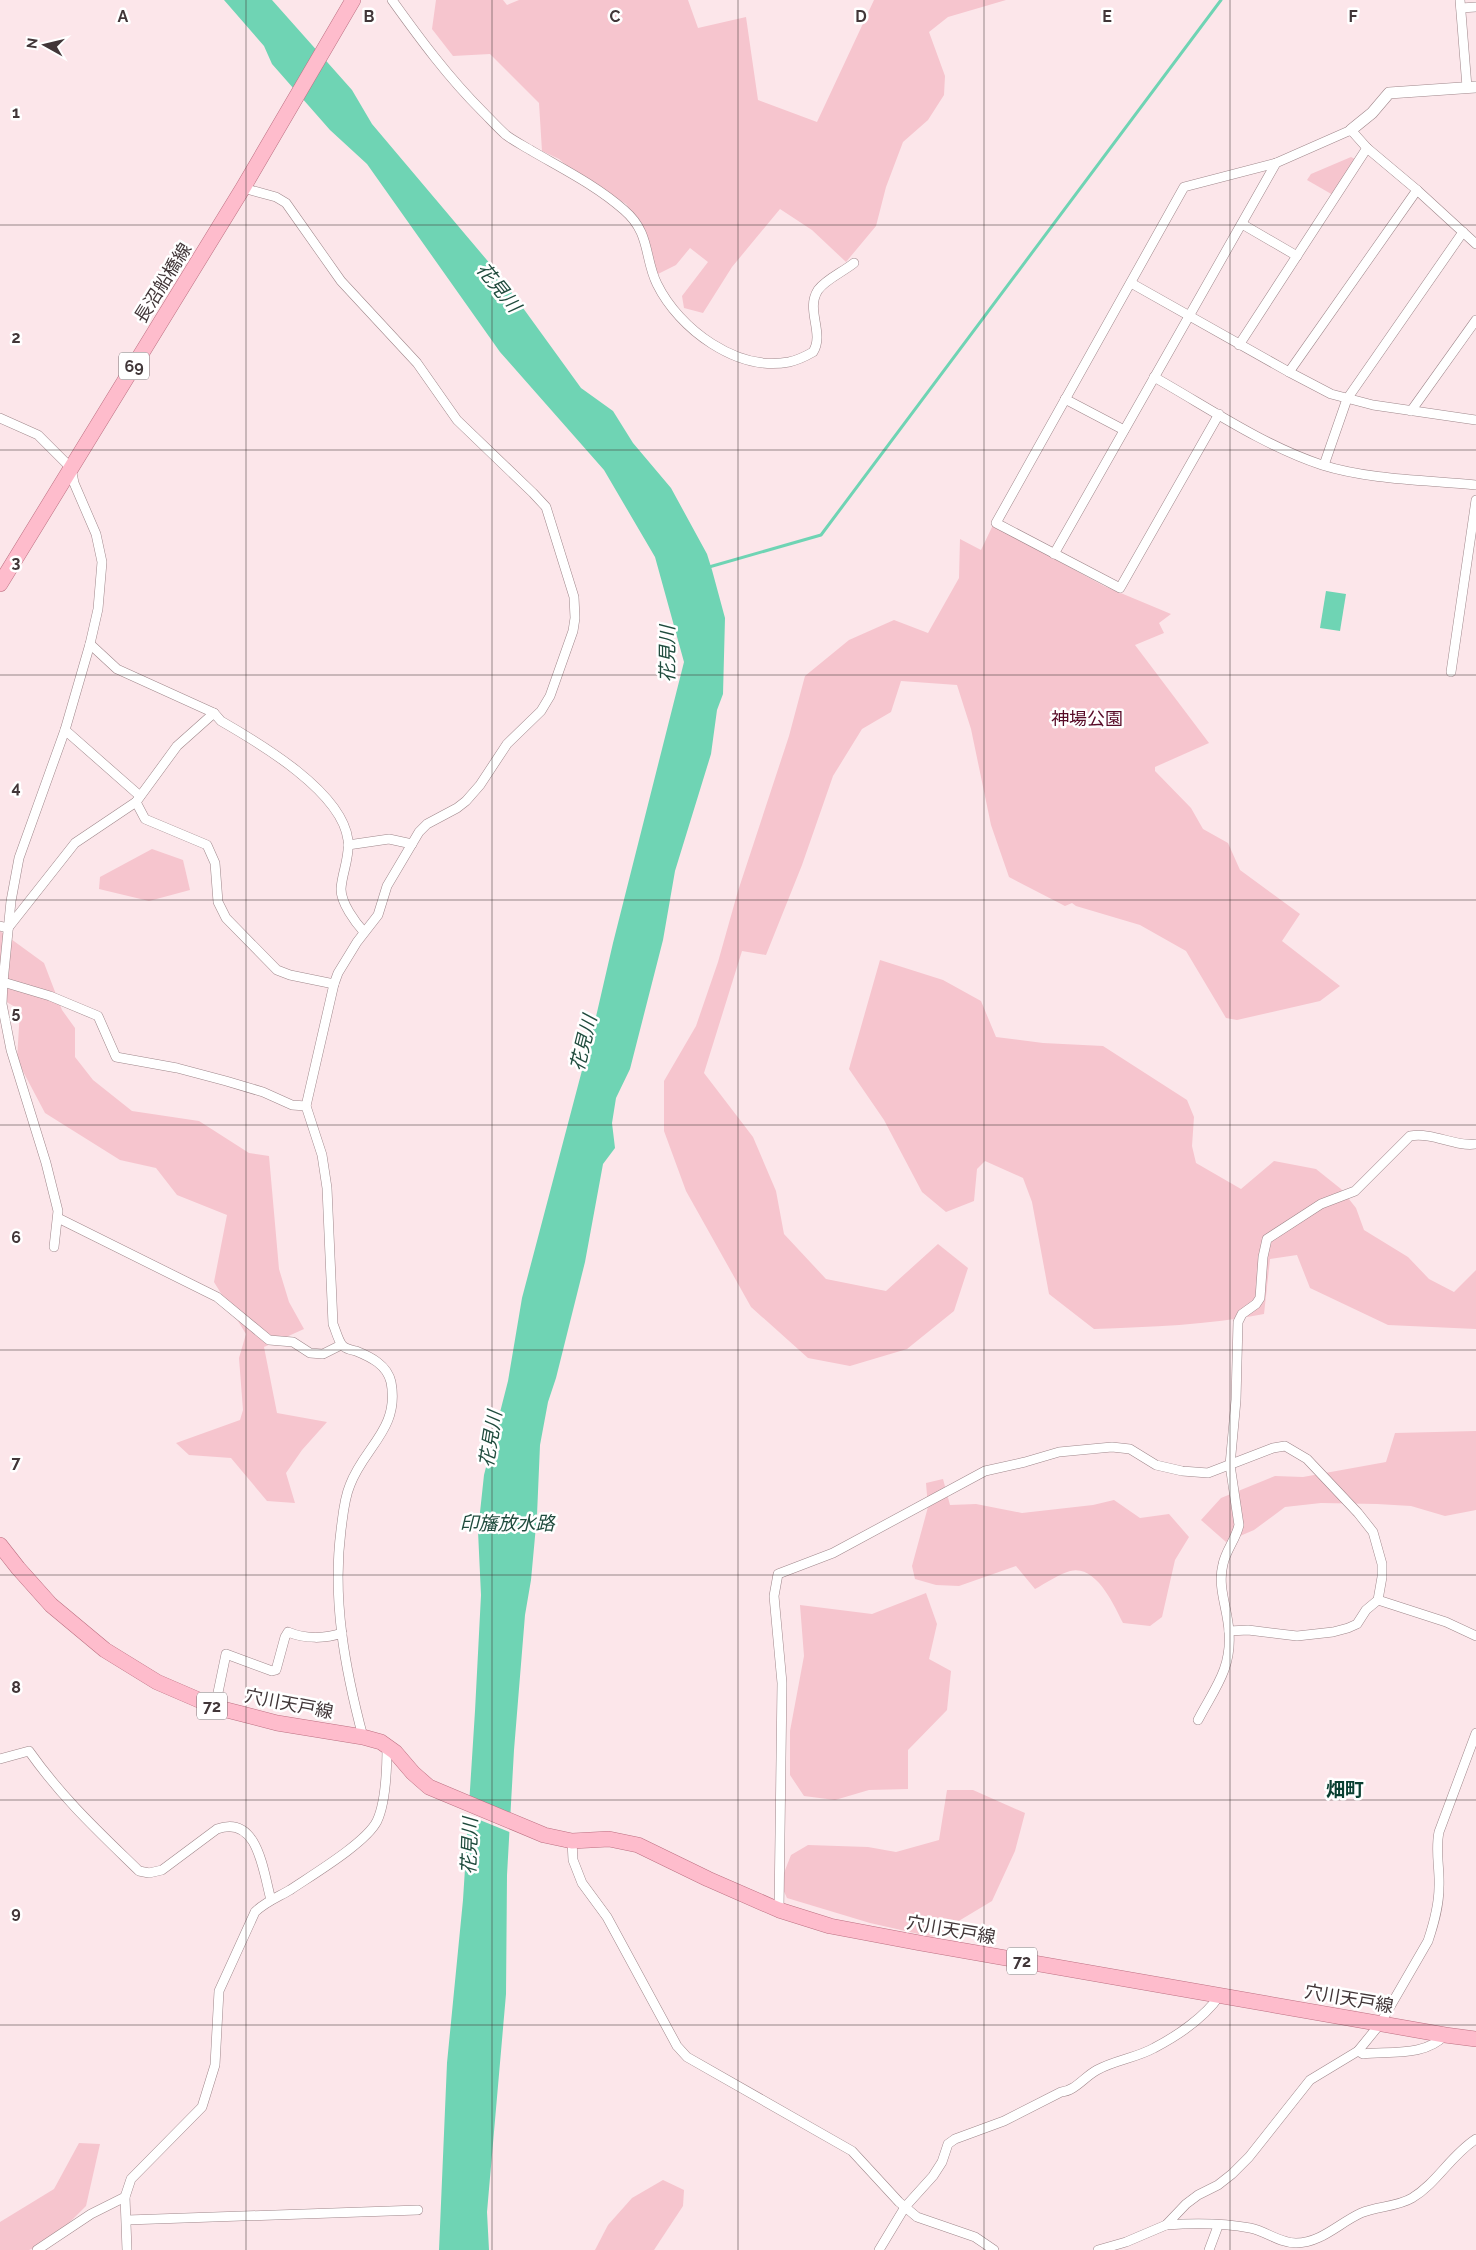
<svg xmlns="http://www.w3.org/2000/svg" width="1476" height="2250" font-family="Raleway,'Noto Sans JP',sans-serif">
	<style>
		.green { fill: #f6c5ce }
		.water { fill: #6fd4b4 }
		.pier { fill: #fce6ea }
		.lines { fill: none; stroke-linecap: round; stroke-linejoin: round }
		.stream { stroke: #6fd4b4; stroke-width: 3 }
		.minor-casing { stroke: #9f878b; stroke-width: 10 }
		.tertiary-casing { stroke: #9f878b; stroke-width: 12 }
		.primary-casing { stroke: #bc7082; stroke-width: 16 }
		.minor { stroke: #fff; stroke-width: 9 }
		.tertiary { stroke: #fff; stroke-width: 11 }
		.primary { stroke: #febccc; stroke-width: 15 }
		.grid { fill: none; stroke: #413638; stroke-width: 1; stroke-opacity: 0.55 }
		.labels { text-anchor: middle; stroke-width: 5; stroke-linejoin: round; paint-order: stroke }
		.shield { fill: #fff; stroke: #7a7274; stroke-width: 1 }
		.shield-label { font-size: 16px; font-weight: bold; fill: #413638 }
		.street-label { font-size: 18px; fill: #413638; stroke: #fff }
		.park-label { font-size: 18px; fill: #580b27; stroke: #fff }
		.water-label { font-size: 19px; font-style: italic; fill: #204c3e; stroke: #fff }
		.neighbourhood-label { font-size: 19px; font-weight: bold; fill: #093f31; stroke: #fff }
		.grid-label { font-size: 16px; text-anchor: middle; font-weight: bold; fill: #413638; stroke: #fff; stroke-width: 5; stroke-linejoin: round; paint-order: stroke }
	</style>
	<rect width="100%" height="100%" fill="#fce6ea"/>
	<g class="green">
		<polygon points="436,0 503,0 507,5 519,0 688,0 698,28 746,17 758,100 817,122 874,0 1006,0 948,17 929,32 945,76 944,95 928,120 903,142 886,187 876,226 846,262 812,230 780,209 732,267 703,313 684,308 682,296 708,262 690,248 676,265 656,275 644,229 626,204 573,171 559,159 542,151 539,103 490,54 453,56 432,29"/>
		<polygon points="1351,157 1355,159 1333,195 1307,180 1311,174"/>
		<polygon points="993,525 1104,586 1171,614 1159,623 1164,633 1135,645 1209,743 1155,767 1155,771 1191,808 1203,829 1228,843 1240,870 1300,914 1282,941 1340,986 1320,1001 1237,1020 1226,1018 1186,951 1140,925 1076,906 1072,903 1065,906 1009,877 991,825 971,729 957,685 901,681 891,712 862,729 833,776 802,865 766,955 742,951 704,1073 753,1137 776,1191 784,1234 826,1279 886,1291 938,1244 968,1268 954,1311 907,1349 850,1366 808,1358 751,1307 686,1191 664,1131 664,1081 696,1026 718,962 738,891 789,736 805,676 849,640 894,620 928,633 959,578 960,539 981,550"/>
		<polygon points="152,849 183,860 190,890 149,901 99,889 100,877"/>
		<polygon points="0,931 44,963 62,1010 75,1028 75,1057 93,1080 132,1111 199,1121 249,1153 269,1156 279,1269 289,1302 304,1329 264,1347 277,1413 327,1422 302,1450 286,1473 295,1503 267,1501 231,1458 189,1455 176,1443 240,1420 243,1410 239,1358 246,1334 214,1282 227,1215 177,1195 156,1168 120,1160 45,1113 17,1060 20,1010 0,998"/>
		<path d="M 880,960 L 943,980 L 981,1001 L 996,1037 L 1043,1043 L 1103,1046 L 1187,1100 L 1194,1117 L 1192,1146 L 1196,1163 L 1241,1189 L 1274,1161 L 1316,1169 L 1341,1189 L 1356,1208 L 1364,1230 L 1408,1257 L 1429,1279 L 1454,1292 L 1476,1270 L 1476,1329 L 1388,1325 L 1310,1288 L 1297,1255 L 1270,1259 L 1264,1314 C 1208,1325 1151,1327 1094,1329 L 1049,1294 L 1032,1202 L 1023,1178 L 985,1161 L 977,1169 L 974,1201 L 946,1212 L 922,1192 L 884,1120 L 849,1069 Z"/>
		<polygon points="1476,1431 1476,1510 1445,1516 1411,1506 1377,1504 1321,1503 1285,1507 1254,1530 1226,1542 1201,1520 1221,1498 1275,1476 1303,1477 1386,1462 1395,1433"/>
		<path d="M 943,1479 L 950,1505 L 976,1504 L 1022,1513 L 1093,1505 L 1114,1500 L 1140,1518 L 1169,1514 L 1189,1537 L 1175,1560 L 1162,1617 L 1150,1626 L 1123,1623 C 1114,1605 1096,1564 1070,1571 C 1059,1574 1046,1583 1035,1589 L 1016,1566 L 959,1586 L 936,1585 L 915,1579 L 912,1566 L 928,1507 L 926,1483 Z"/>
		<polygon points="926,1593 937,1624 929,1659 951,1671 947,1710 908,1750 908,1789 869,1790 835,1800 804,1796 790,1775 790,1731 804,1656 800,1605 872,1614"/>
		<polygon points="947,1790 973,1790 1025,1813 1015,1851 992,1901 932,1937 870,1923 787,1898 780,1883 791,1855 808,1845 868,1847 896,1852 939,1840"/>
		<polygon points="79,2143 100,2144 86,2206 51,2241 29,2250 0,2250 0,2222 54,2189"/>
		<polygon points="663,2180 684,2190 683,2206 654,2250 595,2250 608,2225 632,2198"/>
	</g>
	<g class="water">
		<polygon points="224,0 272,0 352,90 372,124 497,272 581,388 613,411 633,443 671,488 707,554 712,570 725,618 723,694 717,710 711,754 675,871 663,940 630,1069 616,1098 612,1123 615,1148 603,1164 585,1262 556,1378 548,1402 540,1445 537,1515 531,1580 525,1615 514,1750 507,1875 506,1994 487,2212 489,2250 439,2250 447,2063 463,1900 475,1711 481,1595 478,1531 484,1475 508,1381 522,1298 595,1021 613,943 684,662 655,557 604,470 500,352 367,164 330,130 272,64 264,46"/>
		<polygon points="1326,591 1346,594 1340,631 1320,628"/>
	</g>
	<polygon class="pier" points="466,1797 513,1816 512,1833 465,1814"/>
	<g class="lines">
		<polyline class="stream" points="709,567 821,535 1221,0"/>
		<g class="minor-casing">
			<g id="minor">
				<path d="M 392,0 C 420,39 448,77 482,111 C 490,119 498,128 506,135 C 514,141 524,146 532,151 C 563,169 597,186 624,210 C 651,233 644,258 657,284 C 679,329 737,372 789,362 C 798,360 806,356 813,352 C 825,333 805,310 818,290 C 826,279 843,272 854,263"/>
				<polyline points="1460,0 1467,87"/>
				<polyline points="1461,8 1476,7"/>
				<path d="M 243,188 L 276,197 L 286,203 L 341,281 L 417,363 L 457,420 L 533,493 L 546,507 L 574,597 L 575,618 L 573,631 L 550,696 L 541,711 L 507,744 L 480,785 L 466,801 L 457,808 L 427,824 L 419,832 L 387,886 L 378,915 L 357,942 L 338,973 L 334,984 L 306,1106 L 322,1155 L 327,1188 L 333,1324 C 336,1331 338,1340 342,1345 C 345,1349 351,1350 356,1351 C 371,1357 387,1365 391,1382 C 400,1429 364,1447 350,1485 C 344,1499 343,1515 341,1530 C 332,1600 345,1669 363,1737"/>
				<polyline points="1242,224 1297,256"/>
				<polyline points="1131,283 1289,372 1331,394 1373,405 1476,420"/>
				<polyline points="1239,345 1367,148"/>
				<polyline points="1289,372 1417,190"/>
				<path d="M 1154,377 C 1209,408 1262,445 1322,465 C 1370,480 1426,480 1476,485"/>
				<polyline points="1065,399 1124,430"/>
				<polyline points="1411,411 1476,320"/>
				<polyline points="1219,414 1120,588 996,523 1184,187 1276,163 1351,130 1367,148 1417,190 1476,244"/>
				<path d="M 0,418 L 38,435 L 71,468 L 74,483 L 96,534 L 102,562 L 98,609 L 90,644 L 117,669 L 214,713 L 221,721 C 261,744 342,792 348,840 C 350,858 342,872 341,889 C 341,903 355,922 364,932"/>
				<polyline points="1324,465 1347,399 1463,232"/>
				<polyline points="1054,554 1276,163"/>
				<polyline points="1451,672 1476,500"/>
				<polyline points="214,713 177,746 136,802 145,819 207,845 215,863 218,902 226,918 277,970 290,975 334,984"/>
				<polyline points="65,730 140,796"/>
				<polyline points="348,845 389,839 412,844"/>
				<polyline points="0,926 8,928 75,843 136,802"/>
				<polyline points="3,982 50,996 98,1016 116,1057 177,1068 226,1081 263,1092 292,1105 306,1106"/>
				<polyline points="58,1218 217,1297 269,1340 293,1342 310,1353 323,1354 341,1345"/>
				<polyline points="54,1247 58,1211 46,1163 11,1050 2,1004 3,982 11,901 19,858 65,730 90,644"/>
				<polyline points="1378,1600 1446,1622 1476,1636"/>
				<path d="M 215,1707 L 226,1654 L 272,1671 L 276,1670 L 285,1637 L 288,1632 C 305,1639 325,1639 342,1633"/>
				<path d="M 1198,1720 C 1214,1689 1232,1669 1229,1632 C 1228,1609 1217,1588 1223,1564 C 1226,1550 1236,1539 1239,1525 L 1230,1465 L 1236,1400 L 1238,1322 L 1242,1314 L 1256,1304 L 1260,1298 L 1263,1257 L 1267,1239 L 1321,1204 L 1355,1191 L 1410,1136 C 1434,1132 1454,1147 1476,1144"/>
				<path d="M 0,1759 L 29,1751 C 63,1799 98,1831 139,1871 L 149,1873 L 162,1870 L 217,1829 C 258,1814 263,1871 271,1900"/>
				<polyline points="572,1841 573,1860 582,1883 607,1917 677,2046 687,2057 852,2151 899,2202 917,2217 975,2237 994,2250"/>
				<polyline points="779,1910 782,1683 774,1596 778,1574 833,1553 985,1471 1025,1462 1059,1452 1112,1447 1130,1449 1156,1465 1182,1471 1208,1473 1273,1448 1285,1446 1307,1459 1358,1513 1373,1532 1382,1564 1382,1577 1378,1600 1366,1610 1357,1624 1348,1628 1333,1632 1297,1636 1248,1630 1229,1631"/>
				<path d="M 1358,2051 L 1363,2054 C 1389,2051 1425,2057 1445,2035"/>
				<polyline points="127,2220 418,2210"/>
				<path d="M 1166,2225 C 1193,2223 1223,2223 1250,2228 C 1266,2231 1279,2243 1296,2243 C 1321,2243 1339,2223 1361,2213 C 1377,2206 1397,2207 1412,2198 C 1437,2183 1451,2155 1476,2139"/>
				<polyline points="37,2250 91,2214 125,2197"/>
				<path d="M 127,2250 L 125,2197 L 131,2179 L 202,2107 L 215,2065 L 219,1991 L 255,1912 C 265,1902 278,1897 290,1890 C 312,1875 366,1843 377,1821 C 386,1802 387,1766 387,1745"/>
				<path d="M 879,2250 L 905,2207 L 933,2176 L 942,2162 L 948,2144 L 955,2139 L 1004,2121 L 1061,2092 C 1075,2091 1084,2077 1097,2070 C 1115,2060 1136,2058 1154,2048 C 1177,2036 1205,2017 1220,1995"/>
				<path d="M 1098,2250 L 1126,2242 L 1166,2225 L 1186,2204 L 1198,2195 L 1218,2185 L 1232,2174 L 1249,2157 L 1310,2080 L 1358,2051 L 1380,2024 L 1428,1941 C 1434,1923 1439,1906 1439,1887 C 1440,1868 1435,1851 1439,1832 L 1476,1733"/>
				<polyline points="1209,2250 1218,2226"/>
			</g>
		</g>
		<g class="tertiary-casing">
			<polyline id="tertiary" points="1351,130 1372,113 1389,93 1476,87"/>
		</g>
		<g class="primary-casing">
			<g id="primary">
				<polyline points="0,584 243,188 353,0"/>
				<polyline points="0,1545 18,1568 51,1605 105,1650 157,1682 215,1707 277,1723 363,1737 381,1742 395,1752 413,1773 429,1787 544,1835 572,1841 609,1839 638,1845 708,1879 779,1910 830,1926 920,1943 1445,2035 1476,2039"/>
			</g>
		</g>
		<use href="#minor" class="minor"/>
		<use href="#tertiary" class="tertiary"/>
		<use href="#primary" class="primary"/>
	</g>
	<path class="grid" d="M 246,0 L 246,2250M 492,0 L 492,2250M 738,0 L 738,2250M 984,0 L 984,2250M 1230,0 L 1230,2250M 0,225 L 1476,225M 0,450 L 1476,450M 0,675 L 1476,675M 0,900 L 1476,900M 0,1125 L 1476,1125M 0,1350 L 1476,1350M 0,1575 L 1476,1575M 0,1800 L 1476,1800M 0,2025 L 1476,2025"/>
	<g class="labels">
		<g class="shield">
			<rect x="119" y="352.5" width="30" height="27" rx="4"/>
			<rect x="197" y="1692.5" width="30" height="27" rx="4"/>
			<rect x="1007" y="1947.5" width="30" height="27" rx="4"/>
		</g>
		<g class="shield-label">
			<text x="134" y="372">69</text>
			<text x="212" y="1712">72</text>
			<text x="1022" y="1967">72</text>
		</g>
		<g class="street-label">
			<text transform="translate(163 283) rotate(-58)" y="6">長沼船橋線</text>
			<text transform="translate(289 1704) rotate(11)" y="6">穴川天戸線</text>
			<text transform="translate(951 1930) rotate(10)" y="6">穴川天戸線</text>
			<text transform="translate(1349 1999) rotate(10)" y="6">穴川天戸線</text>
		</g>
		<g class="park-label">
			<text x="1087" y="725">神場公園</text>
		</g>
		<g class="water-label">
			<text transform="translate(499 287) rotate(51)" y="7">花見川</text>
			<text transform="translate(667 654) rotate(-90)" y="7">花見川</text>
			<text transform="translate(583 1043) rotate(-76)" y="7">花見川</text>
			<text transform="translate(490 1439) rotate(-81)" y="7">花見川</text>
			<text x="507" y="1530">印旛放水路</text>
			<text transform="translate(469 1846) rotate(-88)" y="7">花見川</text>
		</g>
		<g class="neighbourhood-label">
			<text x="1345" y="1796">畑町</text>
		</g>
	</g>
	<g class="grid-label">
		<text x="123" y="22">A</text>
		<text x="369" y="22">B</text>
		<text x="615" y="22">C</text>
		<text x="861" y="22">D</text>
		<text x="1107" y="22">E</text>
		<text x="1353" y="22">F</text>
		<text x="16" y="118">1</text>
		<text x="16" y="343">2</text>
		<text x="16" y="568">3</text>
		<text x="16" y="793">4</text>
		<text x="16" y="1018">5</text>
		<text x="16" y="1243">6</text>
		<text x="16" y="1468">7</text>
		<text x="16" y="1693">8</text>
		<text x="16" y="1918">9</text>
	</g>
	<g transform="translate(45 45) rotate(278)" stroke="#ffffff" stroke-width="4" paint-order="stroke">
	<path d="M0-4L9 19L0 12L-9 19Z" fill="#413638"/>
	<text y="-8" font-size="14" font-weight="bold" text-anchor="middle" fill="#413638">N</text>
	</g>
</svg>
